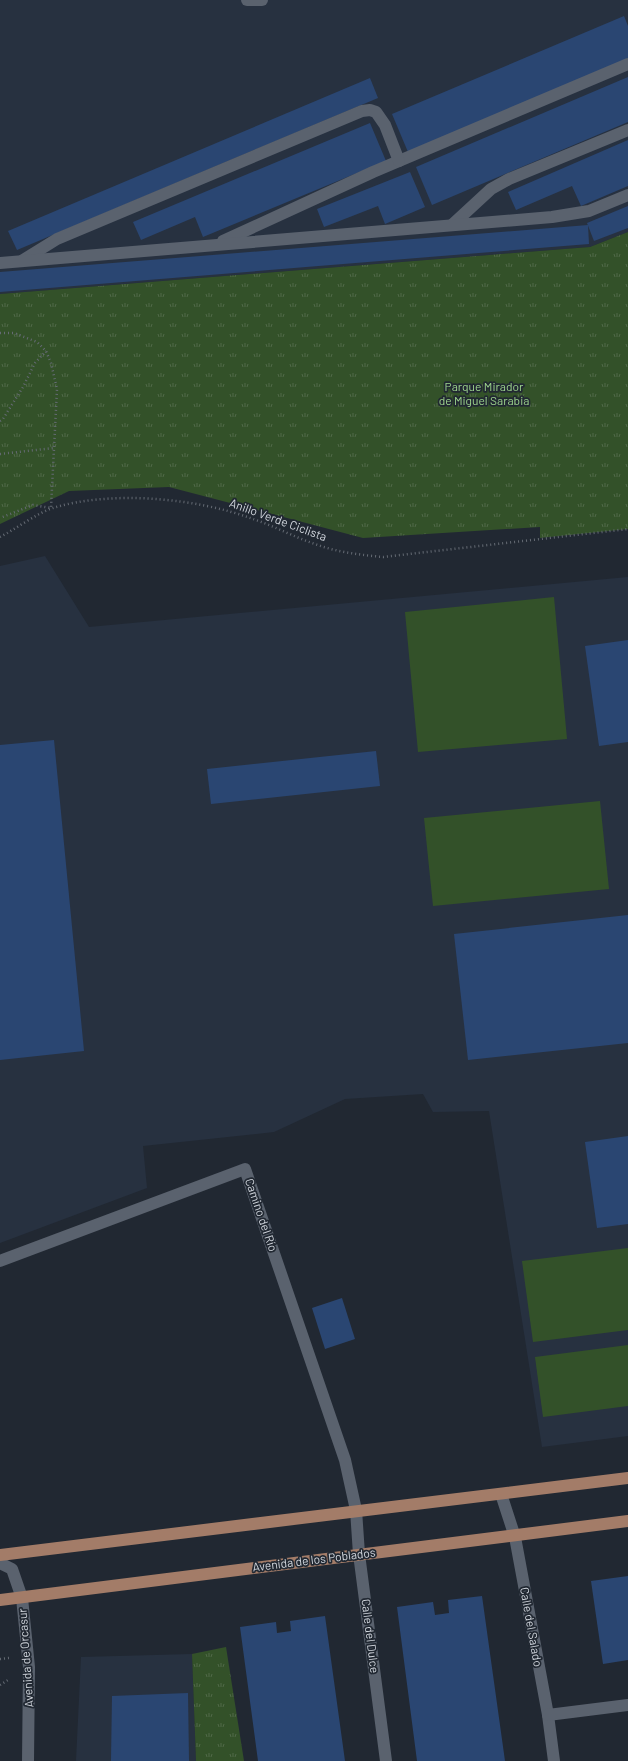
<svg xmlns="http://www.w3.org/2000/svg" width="628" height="1761" font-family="Barlow,sans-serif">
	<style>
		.built { fill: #273140 }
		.grass { fill: #335129 }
		.park { fill: url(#park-tufts) }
		.building { fill: #2a4672 }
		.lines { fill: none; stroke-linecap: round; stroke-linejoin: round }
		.path { stroke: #656b74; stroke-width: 2.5; stroke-dasharray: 1 3; stroke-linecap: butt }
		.minor { stroke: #5a626e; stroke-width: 12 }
		.major { stroke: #a37c68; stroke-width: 12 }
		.labels { text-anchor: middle; stroke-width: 3.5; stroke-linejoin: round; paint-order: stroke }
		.park-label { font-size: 12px; fill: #9fd68e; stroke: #212832 }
		.street-label { font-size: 12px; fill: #d1d6dd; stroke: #212832 }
	</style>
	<defs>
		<pattern id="park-tufts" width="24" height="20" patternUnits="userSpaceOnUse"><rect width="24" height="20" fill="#335129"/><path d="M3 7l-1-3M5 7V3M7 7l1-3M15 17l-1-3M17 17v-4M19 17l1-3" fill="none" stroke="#506948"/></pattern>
	</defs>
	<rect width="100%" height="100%" fill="#212832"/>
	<g class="built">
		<polygon points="0,0 628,0 628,232 590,247 0,294"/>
		<polygon points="45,556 89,627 628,577 628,1436 542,1447 489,1111 433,1112 423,1094 345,1099 274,1132 143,1146 147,1188 0,1243 0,566"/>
		<polygon points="192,1654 196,1761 76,1761 81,1657"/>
	</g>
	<g class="grass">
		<polygon points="554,597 567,739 418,752 405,612"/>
		<polygon points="600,801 609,889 433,906 424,818"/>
		<polygon points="628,1248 628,1330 533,1342 522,1261"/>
		<polygon points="628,1345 628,1406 543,1417 535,1357"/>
	</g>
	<g class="park">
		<polygon points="628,232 628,529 540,538 540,527 363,538 169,487 69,491 0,524 0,294 590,247"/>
		<polygon points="226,1647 244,1761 196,1761 192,1654"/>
	</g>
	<g class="building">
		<polygon points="624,16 628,26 628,59 408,152 392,114"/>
		<polygon points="628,77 628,122 432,205 416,167"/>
		<polygon points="370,78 378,98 17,250 8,231"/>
		<polygon points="370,123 386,161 203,237 195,217 141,240 133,222"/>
		<polygon points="628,140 628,186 581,206 572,186 516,210 508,192"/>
		<polygon points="410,172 425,207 385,224 378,206 324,227 317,209"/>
		<polygon points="628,206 628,228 594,241 587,223"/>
		<polygon points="588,225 589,244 0,292 0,272"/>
		<polygon points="628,640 628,742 599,746 585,646"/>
		<polygon points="54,740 84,1051 0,1060 0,745"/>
		<polygon points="376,751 380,786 211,804 207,769"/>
		<polygon points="628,915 628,1043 468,1060 454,934"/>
		<polygon points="628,1136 628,1224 597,1228 585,1142"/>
		<polygon points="342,1298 355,1339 325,1349 312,1308"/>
		<polygon points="628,1576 628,1660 603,1664 591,1581"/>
		<polygon points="482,1596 505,1761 417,1761 397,1607 433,1602 435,1615 449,1613 448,1600"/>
		<polygon points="325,1616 345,1761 258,1761 240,1627 276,1622 277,1633 291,1631 290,1621"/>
		<polygon points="188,1693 189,1761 111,1761 112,1696"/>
	</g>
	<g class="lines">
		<g class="path">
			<polyline points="0,333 14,333 37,342 46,351 51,363 57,389 51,508 33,505 0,518"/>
			<polyline points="0,421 3,419 23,387 35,363 46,351"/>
			<polyline points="0,454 54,448"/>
			<path d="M 0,537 C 14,530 39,512 53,508 C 111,490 197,498 253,519 C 274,526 294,537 315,544 C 336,552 361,555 383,557 L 628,529"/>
			<polyline points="0,1659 9,1658"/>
			<polyline points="0,1685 8,1680"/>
		</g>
		<g class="minor">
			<polyline points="247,0 262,0"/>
			<polyline points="452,225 491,189 509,179 628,130"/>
			<polyline points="223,241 373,172 628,64"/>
			<polyline points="23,260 57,239 362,111 370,110 376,112 385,125 399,161"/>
			<polyline points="0,263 552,217 589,211 628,195"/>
			<polyline points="0,1261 245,1169 345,1460 356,1510 359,1554 386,1761"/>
			<polyline points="501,1494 515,1537 548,1715 554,1761"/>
			<polyline points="0,1563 12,1569 22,1598 29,1667 28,1761"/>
			<polyline points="548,1715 628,1705"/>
		</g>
		<g class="major">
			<polyline points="0,1555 628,1478"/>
			<polyline points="0,1600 628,1521"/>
		</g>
	</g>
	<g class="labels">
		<g class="park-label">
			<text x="484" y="391">Parque Mirador<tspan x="484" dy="14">de Miguel Sarabia</tspan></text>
		</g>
		<g class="street-label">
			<text transform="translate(278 520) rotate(20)" y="4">Anillo Verde Ciclista</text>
			<text transform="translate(261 1215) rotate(71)" y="4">Camino del Río</text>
			<text transform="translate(314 1560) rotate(-7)" y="4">Avenida de los Poblados</text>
			<text transform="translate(531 1627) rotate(80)" y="4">Calle del Salado</text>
			<text transform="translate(370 1636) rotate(83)" y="4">Calle del Dulce</text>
			<text transform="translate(26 1658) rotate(-94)" y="4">Avenida de Orcasur</text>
		</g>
	</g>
</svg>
